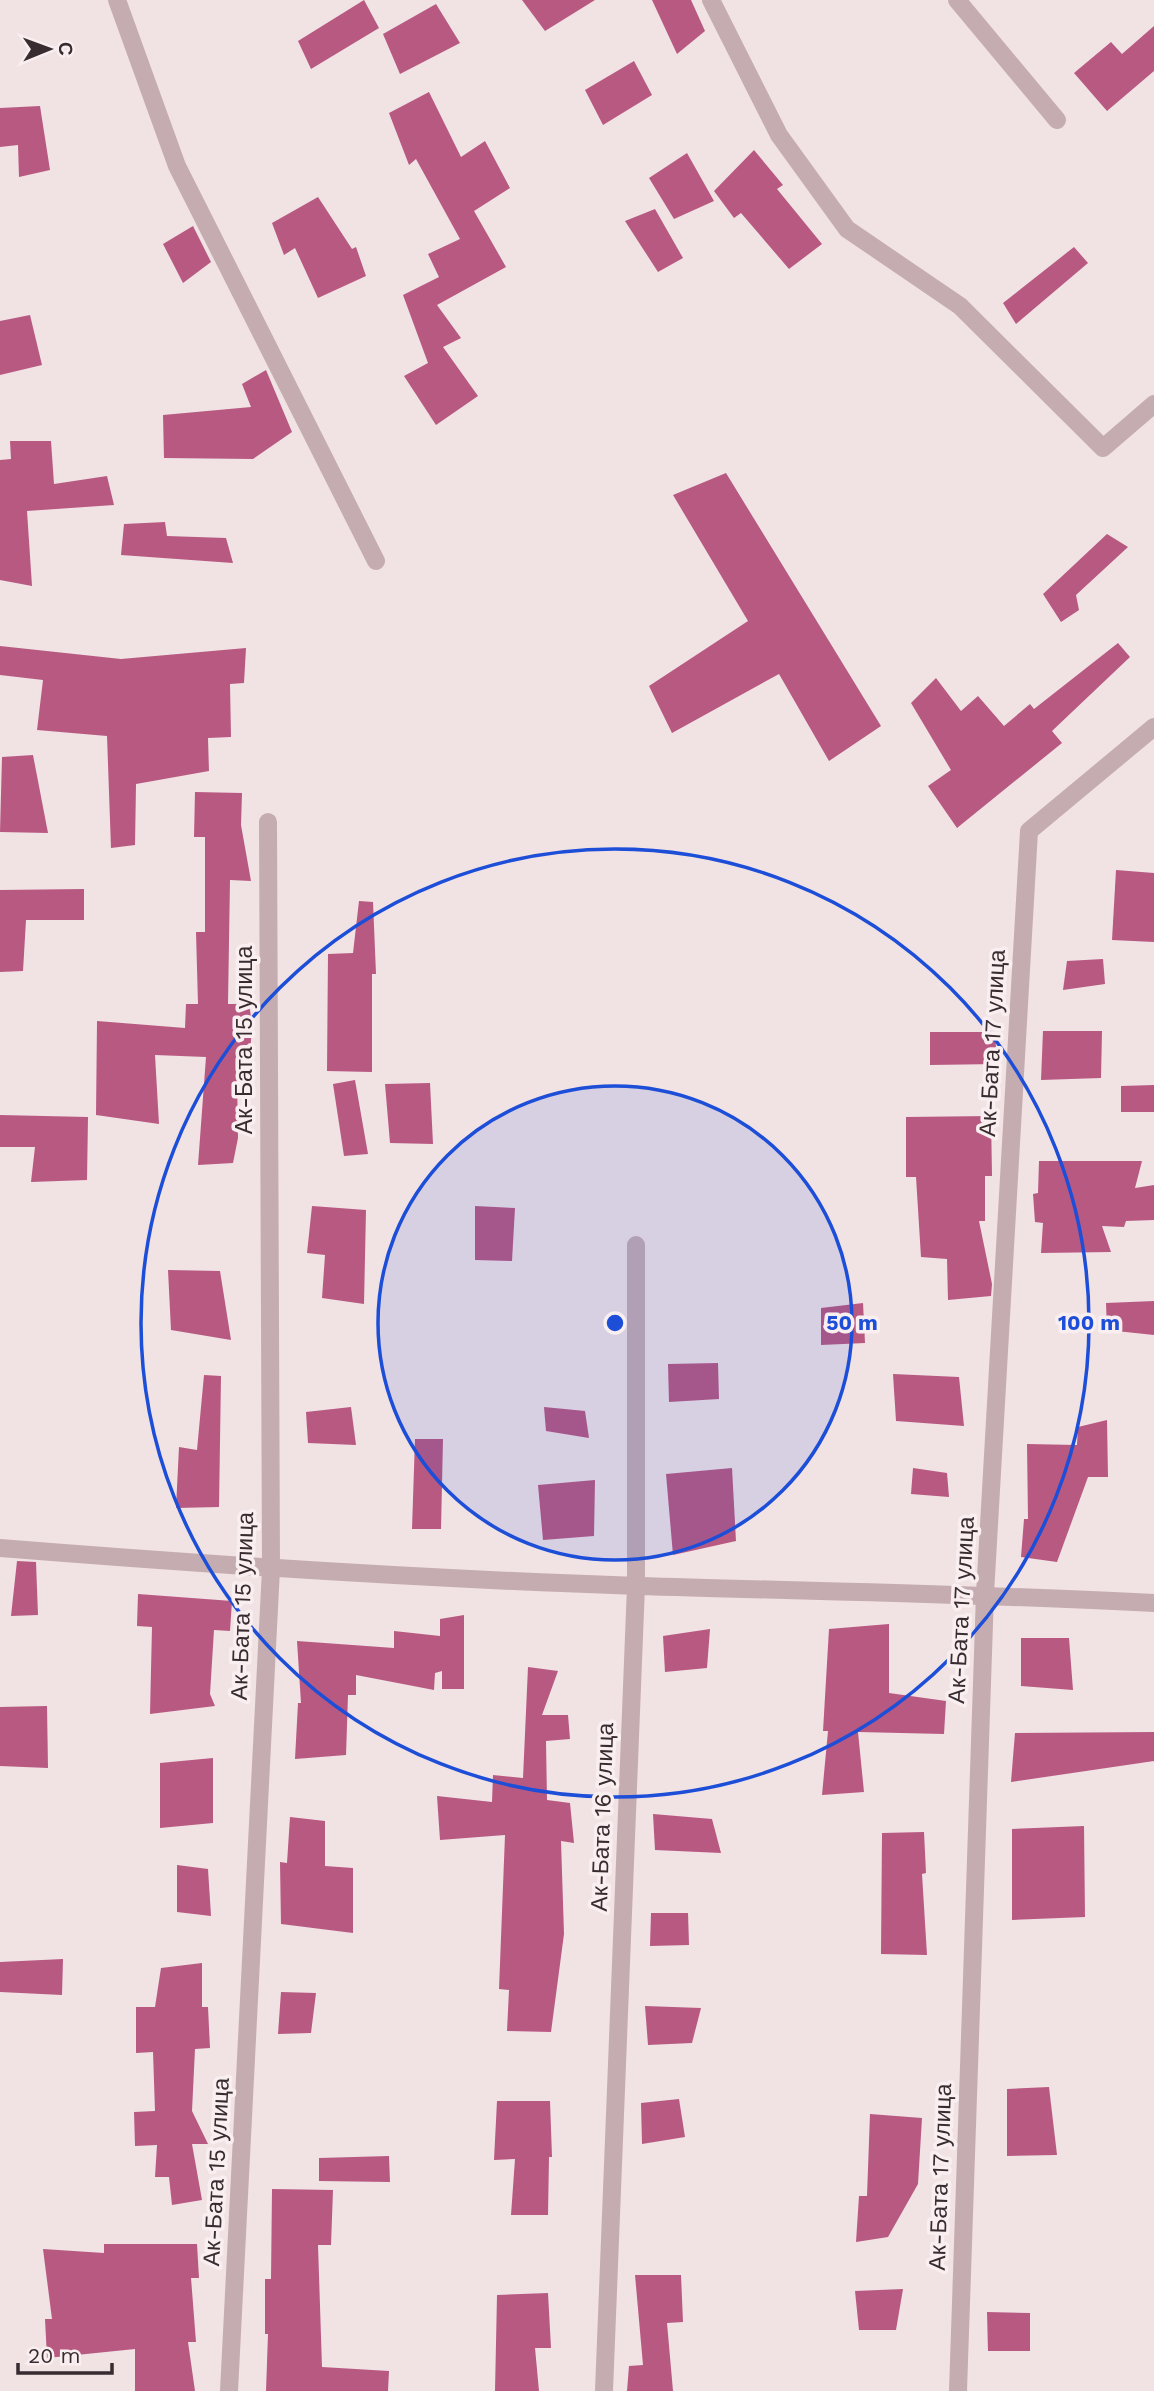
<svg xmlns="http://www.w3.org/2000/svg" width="1154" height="2391" font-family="'Work Sans',sans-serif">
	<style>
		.building { fill: #b85982 }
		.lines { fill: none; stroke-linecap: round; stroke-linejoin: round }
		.minor { stroke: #c5acb1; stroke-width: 18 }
		.ring { fill: none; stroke: #1d4ed8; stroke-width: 3.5 }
		.labels { text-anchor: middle; stroke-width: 7; stroke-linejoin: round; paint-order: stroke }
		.street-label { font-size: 23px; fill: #382c30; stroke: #f9eef0 }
		.centre { fill: #1d4ed8; stroke: #f9eef0; stroke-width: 3.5 }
		.ring-label { font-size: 21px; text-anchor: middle; font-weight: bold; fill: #1d4ed8; stroke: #f9eef0; stroke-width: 7; stroke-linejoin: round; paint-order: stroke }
	</style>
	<rect width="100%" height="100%" fill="#f1e2e4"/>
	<g class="building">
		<polygon points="364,0 379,28 311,69 298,41"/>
		<polygon points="522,0 595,0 545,31"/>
		<polygon points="652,0 691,0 705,31 677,54"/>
		<polygon points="436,4 460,43 400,74 383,34"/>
		<polygon points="1154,26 1154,71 1107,111 1074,73 1111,42 1122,54"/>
		<polygon points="634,61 652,95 603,125 585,90"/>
		<polygon points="429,92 461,157 485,141 510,188 474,211 506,267 437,305 461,338 443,347 478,396 436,425 404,376 428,363 403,295 439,277 428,254 460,239 416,159 409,165 389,113"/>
		<polygon points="40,106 50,170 19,177 18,145 0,147 0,108"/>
		<polygon points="754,150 783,185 777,189 822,244 789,269 741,213 734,218 714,191"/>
		<polygon points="687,153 714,201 674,219 649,178"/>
		<polygon points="318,197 352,249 356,247 366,276 318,298 295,248 284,255 272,223"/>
		<polygon points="655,209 683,258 658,272 625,221"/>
		<polygon points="193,226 211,262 183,283 163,244"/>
		<polygon points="1074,247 1088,263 1016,324 1003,303"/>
		<polygon points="30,315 42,365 0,375 0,321"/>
		<polygon points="266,370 292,432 253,459 164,458 163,415 251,407 242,384"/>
		<polygon points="10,441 51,441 54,484 107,476 114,505 27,511 32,586 0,580 0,460 11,459"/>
		<polygon points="726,473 881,726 829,761 779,674 672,733 649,686 748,621 673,495"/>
		<polygon points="165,522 167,536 226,538 233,563 121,555 124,524"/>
		<polygon points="1107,534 1128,547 1076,595 1079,610 1061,622 1043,594"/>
		<polygon points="1118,643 1130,657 1052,731 1062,743 957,828 928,786 951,770 911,703 936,678 961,711 978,696 1004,726 1030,704 1034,709"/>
		<polygon points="0,646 121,659 246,648 244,683 230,684 231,737 208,738 209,771 136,784 135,845 111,848 107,736 37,730 43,680 0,675"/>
		<polygon points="33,755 48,833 0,832 2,757"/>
		<polygon points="195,792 242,793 241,825 251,881 230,880 228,1004 249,1004 252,1023 249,1074 237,1076 238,1138 233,1163 198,1165 206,1057 155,1055 159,1124 96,1115 97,1021 185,1028 186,1004 198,1004 196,932 205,932 205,837 194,837"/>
		<polygon points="1116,870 1154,873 1154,942 1112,940"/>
		<polygon points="84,889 84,920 26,920 23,971 0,972 0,890"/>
		<polygon points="359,901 373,902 376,974 372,974 372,1072 327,1071 328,954 353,953"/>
		<polygon points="1103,959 1105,984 1063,990 1067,961"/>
		<polygon points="1043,1031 1102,1031 1101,1078 1041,1080"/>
		<polygon points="930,1032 995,1032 997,1064 930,1065"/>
		<polygon points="355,1080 368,1154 344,1156 333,1084"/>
		<polygon points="430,1083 433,1144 390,1143 385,1084"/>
		<polygon points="1154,1085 1154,1112 1121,1112 1121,1086"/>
		<polygon points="0,1115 88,1117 87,1180 31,1182 35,1147 0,1147"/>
		<polygon points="991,1116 992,1176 985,1176 985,1221 979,1221 992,1284 991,1296 948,1300 947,1259 921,1257 916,1177 906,1177 906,1117"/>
		<polygon points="1039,1161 1142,1161 1135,1188 1154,1185 1154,1220 1126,1221 1124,1227 1102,1226 1111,1252 1041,1253 1043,1223 1035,1222 1033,1194 1038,1193"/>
		<polygon points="312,1206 366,1210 364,1304 322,1298 325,1255 307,1253"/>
		<polygon points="475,1206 515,1208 512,1261 475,1260"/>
		<polygon points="168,1270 220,1271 231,1340 171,1330"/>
		<polygon points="1154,1301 1154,1335 1107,1330 1106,1303"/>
		<polygon points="863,1303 865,1343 821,1345 821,1308"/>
		<polygon points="718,1363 719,1399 669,1402 668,1364"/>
		<polygon points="893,1374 959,1377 964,1426 896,1421"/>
		<polygon points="204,1375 221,1376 219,1507 176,1508 179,1447 197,1450"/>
		<polygon points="351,1407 356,1445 308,1443 306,1412"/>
		<polygon points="544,1407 585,1411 589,1438 546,1431"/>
		<polygon points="1107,1420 1108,1477 1088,1477 1057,1562 1021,1557 1024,1519 1028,1519 1027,1444 1077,1445 1078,1427"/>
		<polygon points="415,1439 443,1439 441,1529 412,1529"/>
		<polygon points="732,1468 736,1541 673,1555 666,1474"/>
		<polygon points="913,1468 947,1473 949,1497 911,1494"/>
		<polygon points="595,1480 594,1536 543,1540 538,1485"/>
		<polygon points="17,1561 36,1562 38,1615 11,1616"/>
		<polygon points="138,1594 232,1601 230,1631 214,1630 210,1694 215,1706 150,1714 152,1627 137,1626"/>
		<polygon points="464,1615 464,1689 442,1689 442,1671 435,1673 434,1690 356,1675 356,1695 348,1695 346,1755 295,1759 298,1703 301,1703 297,1641 394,1648 394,1631 440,1636 440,1619"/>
		<polygon points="889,1624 889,1693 946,1701 944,1734 858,1732 864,1792 822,1795 828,1731 823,1731 829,1629"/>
		<polygon points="710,1629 707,1668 665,1672 663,1636"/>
		<polygon points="1021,1638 1069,1638 1073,1690 1021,1686"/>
		<polygon points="528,1667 558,1671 542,1715 568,1715 570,1739 546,1741 547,1800 570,1803 574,1843 561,1841 564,1934 551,2032 507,2031 509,1990 499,1989 505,1835 440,1840 437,1796 492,1802 493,1775 523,1778"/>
		<polygon points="47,1706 48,1768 0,1766 0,1707"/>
		<polygon points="1154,1732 1154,1761 1011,1782 1015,1733"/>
		<polygon points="213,1758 213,1823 160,1828 160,1763"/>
		<polygon points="653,1814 712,1819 721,1853 655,1850"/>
		<polygon points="290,1817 325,1821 325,1866 353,1868 353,1933 281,1924 280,1862 287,1863"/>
		<polygon points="1084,1826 1085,1917 1012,1920 1012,1829"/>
		<polygon points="924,1832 926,1873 922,1874 927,1955 881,1954 882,1833"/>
		<polygon points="177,1865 208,1869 211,1916 177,1912"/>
		<polygon points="651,1913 688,1913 689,1945 650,1946"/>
		<polygon points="63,1959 62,1995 0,1992 0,1962"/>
		<polygon points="202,1963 202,2007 208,2007 210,2048 195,2049 192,2111 208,2144 192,2144 202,2200 172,2205 169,2177 155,2177 157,2145 135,2146 134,2112 155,2111 153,2052 136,2053 136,2007 155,2007 161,1968"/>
		<polygon points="281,1992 316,1993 311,2033 278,2034"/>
		<polygon points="645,2006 701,2008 692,2043 648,2045"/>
		<polygon points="1049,2087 1057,2155 1007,2156 1007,2089"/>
		<polygon points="679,2099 685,2137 642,2144 641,2103"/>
		<polygon points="497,2101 550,2101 552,2157 549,2157 548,2215 511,2215 515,2159 494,2160"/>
		<polygon points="870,2114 922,2118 918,2184 888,2237 856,2242 859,2196 867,2196"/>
		<polygon points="389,2156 390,2182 319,2181 319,2158"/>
		<polygon points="272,2189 333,2190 331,2245 318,2245 322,2367 389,2371 388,2391 266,2391 268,2334 265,2334 265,2279 271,2279"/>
		<polygon points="104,2244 197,2244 199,2278 191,2278 196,2342 188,2342 195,2391 135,2391 135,2349 47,2358 45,2319 52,2319 43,2249 104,2253"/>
		<polygon points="635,2275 681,2275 683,2322 667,2323 673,2391 627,2391 629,2366 643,2365"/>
		<polygon points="903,2289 896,2330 859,2330 855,2291"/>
		<polygon points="548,2293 551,2348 535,2348 539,2391 495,2391 497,2295"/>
		<polygon points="987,2312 1030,2313 1030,2351 988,2351"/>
	</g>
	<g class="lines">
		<g class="minor">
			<polyline points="117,0 177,166 376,561"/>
			<polyline points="711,0 779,135 847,229 960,306 1103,448 1154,404"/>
			<polyline points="957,0 1057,120"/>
			<path d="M 0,1548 C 212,1565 425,1579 638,1586 C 810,1591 982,1594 1154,1603"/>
			<polyline points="229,2391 271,1569 268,822"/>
			<polyline points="604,2391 636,1586 636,1245"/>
			<polyline points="958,2391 985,1594 1029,831 1154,727"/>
		</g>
	</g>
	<circle cx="615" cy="1323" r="237" fill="#1d4ed8" fill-opacity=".12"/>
	<g class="ring">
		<circle cx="615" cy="1323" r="237"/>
		<circle cx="615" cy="1323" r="474"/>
	</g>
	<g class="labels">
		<g class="street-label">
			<text transform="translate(244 1040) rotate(-90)" y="8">Ак-Бата 15 улица</text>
			<text transform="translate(992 1043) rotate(-87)" y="8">Ак-Бата 17 улица</text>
			<text transform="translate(242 1606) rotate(-88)" y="8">Ак-Бата 15 улица</text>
			<text transform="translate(961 1610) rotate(-87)" y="8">Ак-Бата 17 улица</text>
			<text transform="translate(602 1817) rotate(-88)" y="8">Ак-Бата 16 улица</text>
			<text transform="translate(216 2172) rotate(-87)" y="8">Ак-Бата 15 улица</text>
			<text transform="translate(940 2177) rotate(-88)" y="8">Ак-Бата 17 улица</text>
		</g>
	</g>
	<circle cx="615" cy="1323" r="10" class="centre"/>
	<g class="ring-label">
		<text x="852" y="1330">50 m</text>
		<text x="1089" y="1330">100 m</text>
	</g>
	<g transform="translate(49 49) rotate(89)" stroke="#f9eef0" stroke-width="5" paint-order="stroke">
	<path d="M0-5L12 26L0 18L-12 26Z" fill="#382c30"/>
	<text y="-10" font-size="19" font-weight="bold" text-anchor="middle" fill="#382c30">С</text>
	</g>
	<path d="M18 2363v10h94v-10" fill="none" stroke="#382c30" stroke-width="3.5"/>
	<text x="28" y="2363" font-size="21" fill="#382c30" stroke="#f9eef0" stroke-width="5" paint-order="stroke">20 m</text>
</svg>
